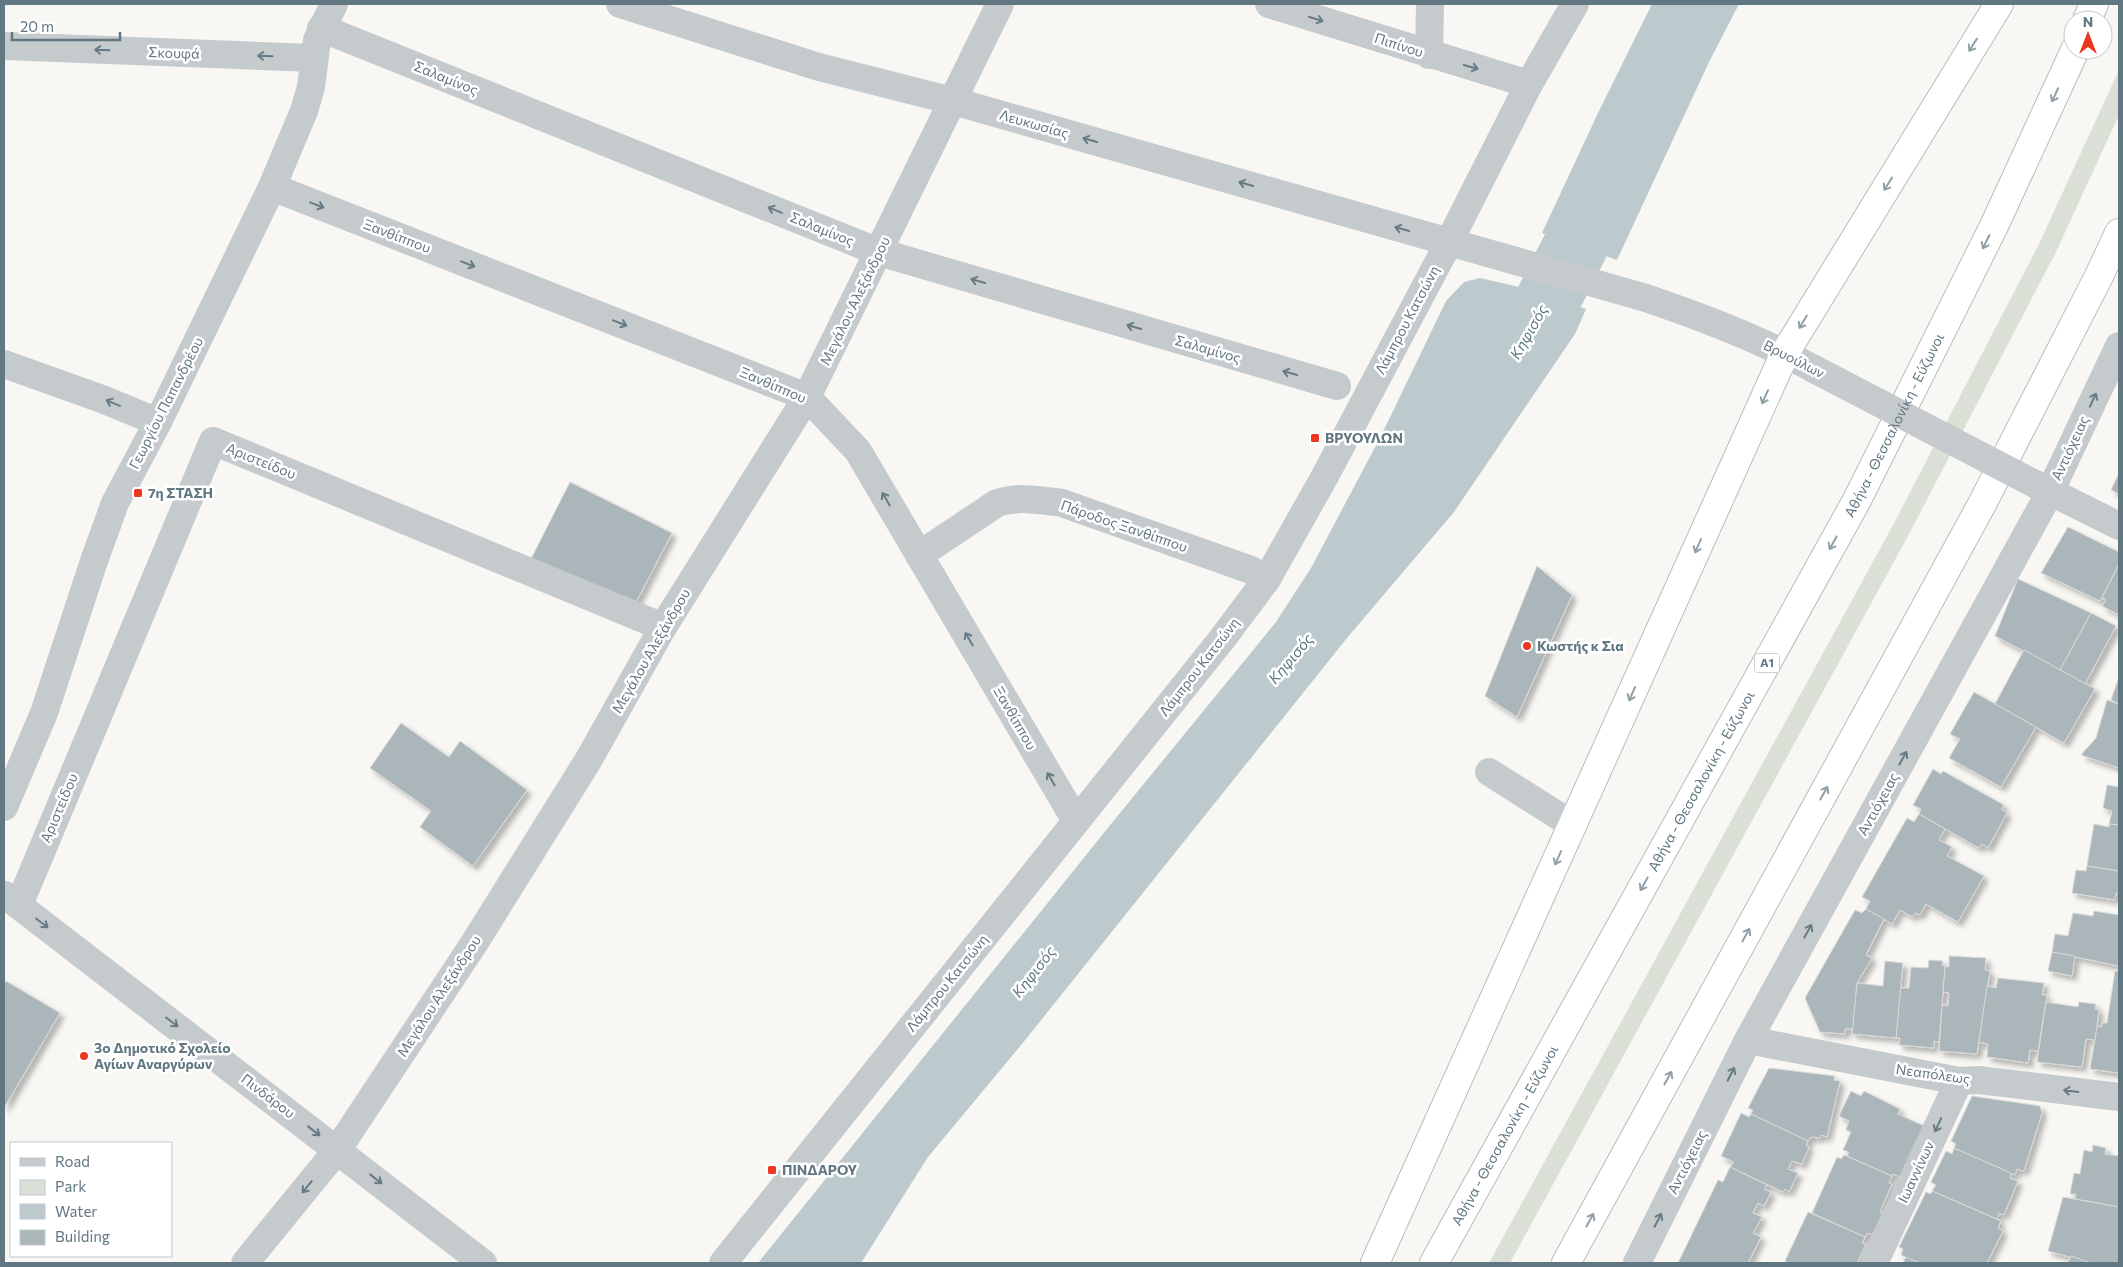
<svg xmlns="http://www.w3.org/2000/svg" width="2123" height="1267" font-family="Commissioner,sans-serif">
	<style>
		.green { fill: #dae0d5 }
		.water { fill: #bccacd }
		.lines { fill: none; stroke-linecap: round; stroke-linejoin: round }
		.river { stroke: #bccacd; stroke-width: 65 }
		.building { fill: #abb6ba; stroke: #d9d9d7; filter: url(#shadow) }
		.highway-casing { stroke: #b7bcbe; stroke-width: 30 }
		.minor { stroke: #c5cacc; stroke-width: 28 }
		.highway { stroke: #fff; stroke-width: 28 }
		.minor-bridge { stroke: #c5cacc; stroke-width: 28 }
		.oneway { stroke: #667b85 }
		.oneway2 { stroke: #90a0a7 }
		.poi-dot { fill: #ed371f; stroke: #fff; stroke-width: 2 }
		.labels { text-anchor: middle; stroke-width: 5; stroke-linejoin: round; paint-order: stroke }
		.shield { fill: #fff; stroke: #90a0a7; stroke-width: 1 }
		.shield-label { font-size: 12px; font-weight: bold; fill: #617781 }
		.street-label { font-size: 14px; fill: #617781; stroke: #fff }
		.poi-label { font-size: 14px; font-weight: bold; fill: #617781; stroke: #fff; text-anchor: start }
		.water-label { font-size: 15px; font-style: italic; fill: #5c777c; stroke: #fff }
	</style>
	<defs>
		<filter id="shadow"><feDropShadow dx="4.5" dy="4.5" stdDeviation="2.5" flood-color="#0004"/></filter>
	</defs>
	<rect width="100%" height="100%" fill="#f8f7f4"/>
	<polygon class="green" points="2119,70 2119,115 2056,252 1908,536 1510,1263 1489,1263 1892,527 2038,246"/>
	<g class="water">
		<polygon points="1652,4 1739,4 1709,62 1617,260 1542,233 1598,113"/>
		<polygon points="1480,278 1515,286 1586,309 1575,334 1454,512 1347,638 1026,1039 928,1157 861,1263 758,1263 1111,824 1276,622 1311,568 1381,436 1446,301 1464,282"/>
	</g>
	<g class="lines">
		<polyline class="river" points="1504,374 1528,339 1699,4"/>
	</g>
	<g class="building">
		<polygon points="2119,473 2119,494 2111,490"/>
		<polygon points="570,482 672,533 631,612 530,561"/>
		<polygon points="2068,527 2119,552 2119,564 2100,601 2041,573"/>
		<polygon points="2119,564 2119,615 2102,606 2106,600 2102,598"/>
		<polygon points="1537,566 1572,595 1517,717 1485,696"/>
		<polygon points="2018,579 2091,613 2060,670 1995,636"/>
		<polygon points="2091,613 2116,626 2085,684 2060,670"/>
		<polygon points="2024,650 2095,689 2064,743 1995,704"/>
		<polygon points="2119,677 2119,704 2111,700"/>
		<polygon points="1974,692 2036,727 2001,787 1949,758 1960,739 1950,734"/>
		<polygon points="2107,700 2119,704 2119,768 2081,755 2096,738"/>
		<polygon points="401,723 449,757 460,741 527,790 473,866 420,827 431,811 370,768"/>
		<polygon points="1933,769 1941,774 1943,771 2004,805 2001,809 2007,813 1988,848 1982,844 1979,848 1919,814 1921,809 1913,805"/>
		<polygon points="2107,785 2119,787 2119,825 2109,824 2112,811 2103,808"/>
		<polygon points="1919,814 1945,829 1939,840 1952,847 1947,856 1984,876 1958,922 1926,904 1920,915 1915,913 1913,917 1900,910 1892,924 1866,909 1870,901 1862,897 1907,818 1914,822"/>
		<polygon points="2094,824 2109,827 2109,824 2119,825 2119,871 2087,866"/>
		<polygon points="2087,866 2119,871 2119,894 2116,893 2115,900 2072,893 2076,870 2086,871"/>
		<polygon points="1866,909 1884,919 1866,955 1872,958 1857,983 1853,1029 1845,1029 1845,1034 1820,1032 1805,998 1855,910 1862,913"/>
		<polygon points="2094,911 2119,915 2119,966 2052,952 2055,934 2068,936 2073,913 2093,916"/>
		<polygon points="2052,952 2075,956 2072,976 2048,971"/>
		<polygon points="1949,956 1986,958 1985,970 1990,971 1977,1054 1939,1051 1942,1005 1948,1006 1949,993 1943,992 1945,966 1949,967"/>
		<polygon points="1929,960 1943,961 1942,965 1945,966 1939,1042 1934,1041 1934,1048 1899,1045 1900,1038 1896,1038 1900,988 1909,988 1911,967 1928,968"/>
		<polygon points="1885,961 1903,963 1896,1038 1852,1034 1857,983 1883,986"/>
		<polygon points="2115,971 2119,972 2119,1073 2090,1069 2097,1026 2102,1027 2102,1023 2107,1023"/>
		<polygon points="1998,978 2044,983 2042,995 2047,995 2038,1051 2030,1050 2028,1063 1987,1057 1988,1044 1979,1042 1987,986 1996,988"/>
		<polygon points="6,981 60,1013 4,1108 4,985"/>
		<polygon points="2046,1002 2078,1007 2079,1002 2096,1004 2095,1009 2099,1010 2095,1040 2086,1039 2082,1067 2037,1062"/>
		<polygon points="1769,1068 1835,1076 1834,1080 1840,1081 1827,1137 1821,1135 1820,1138 1811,1137 1808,1141 1751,1114 1753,1110 1748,1108"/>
		<polygon points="1851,1091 1861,1096 1864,1091 1900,1109 1898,1114 1924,1126 1900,1177 1893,1174 1892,1176 1847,1156 1849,1152 1843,1150 1851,1132 1846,1130 1849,1121 1839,1116"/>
		<polygon points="1972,1096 2040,1106 2042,1113 2024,1171 2017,1169 2015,1175 1954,1148 1956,1144 1951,1141"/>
		<polygon points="1741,1113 1749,1117 1751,1114 1808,1141 1806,1146 1809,1147 1802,1164 1792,1161 1788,1169 1798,1173 1789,1192 1785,1189 1783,1192 1730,1167 1734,1162 1721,1156"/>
		<polygon points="2093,1145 2106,1148 2105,1154 2119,1156 2119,1207 2075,1199 2076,1194 2070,1194 2074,1173 2080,1174 2084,1150 2092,1152"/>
		<polygon points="1954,1148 2011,1173 2010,1178 2018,1181 2004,1215 1999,1213 1997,1219 1932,1191 1936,1185 1931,1182 1946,1151 1952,1154"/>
		<polygon points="1844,1155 1892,1176 1889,1183 1892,1184 1880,1212 1883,1213 1873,1235 1867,1233 1865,1237 1812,1213 1837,1157 1841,1159"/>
		<polygon points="1730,1167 1767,1185 1764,1189 1771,1192 1764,1206 1758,1203 1753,1213 1762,1217 1753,1233 1761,1237 1748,1263 1678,1263 1718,1180 1723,1182"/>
		<polygon points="1932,1191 2001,1221 1998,1228 2003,1231 1987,1263 1919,1263 1901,1255 1903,1249 1899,1247 1926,1192 1931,1194"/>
		<polygon points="2063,1197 2119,1207 2119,1263 2091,1263 2048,1251"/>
		<polygon points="1808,1212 1865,1237 1862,1243 1866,1244 1857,1263 1789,1263 1785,1261"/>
		<polygon points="2071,1256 2091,1263 2068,1263"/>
		<polygon points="1906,1257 1919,1263 1903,1263"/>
	</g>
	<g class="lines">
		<g class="highway-casing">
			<g id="highway">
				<polyline points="2087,20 2094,4"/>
				<polyline points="1375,1263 1785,353 1999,4"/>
				<path id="s1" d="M 1434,1263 L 1857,500 L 1994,226 L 2075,50"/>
				<polyline points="1566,1263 1981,506 2099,276 2119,233"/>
			</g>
		</g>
		<g class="minor">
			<path d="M 620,4 L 819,67 L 953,101 L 1646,298 C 1704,318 1760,339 1814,369"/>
			<polyline points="1269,4 1529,84"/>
			<polyline points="321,28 879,252 1337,386"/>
			<polyline points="4,46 313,58"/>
			<polyline points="1429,55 1430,4"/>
			<polyline points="272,187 807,397 858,451 1076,821"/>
			<polyline points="4,364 102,399 158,422"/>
			<polyline points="2035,484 2119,526"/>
			<path d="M 919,555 L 997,503 C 1019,496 1039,500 1062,503 L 1251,570"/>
			<polyline points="1489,772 1573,825"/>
			<polyline points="4,807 44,713 94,561 115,503 158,422 272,187 304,111 311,87 317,40 334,4"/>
			<polyline points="5,895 483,1263"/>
			<polyline points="19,905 213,441 663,627"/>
			<polyline points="1748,1040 1959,1081 1979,1080 2119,1097"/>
			<polyline points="245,1263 338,1149 475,942 589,759 663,627 807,397 1000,4"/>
			<polyline points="723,1263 1222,639 1267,579 1325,476 1449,242 1529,84 1575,4"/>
			<polyline points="1637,1263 1748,1040 2050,492 2119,346"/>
			<polyline points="1874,1263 1959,1081"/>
		</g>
		<use href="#highway" class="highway"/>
		<polyline class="minor-bridge" points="1814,369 2035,484"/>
	</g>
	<defs><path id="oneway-shaft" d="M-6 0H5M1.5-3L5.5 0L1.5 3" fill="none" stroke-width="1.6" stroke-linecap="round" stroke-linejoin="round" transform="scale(1.25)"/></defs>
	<g class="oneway">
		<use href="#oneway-shaft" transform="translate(1316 19) rotate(18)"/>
		<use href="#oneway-shaft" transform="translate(102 50) rotate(-178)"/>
		<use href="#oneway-shaft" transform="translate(265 56) rotate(-178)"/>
		<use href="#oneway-shaft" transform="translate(1471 67) rotate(16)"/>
		<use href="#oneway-shaft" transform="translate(1090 140) rotate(-164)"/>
		<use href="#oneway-shaft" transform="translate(1246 184) rotate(-164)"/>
		<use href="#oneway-shaft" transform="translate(317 205) rotate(21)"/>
		<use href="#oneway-shaft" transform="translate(775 210) rotate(-158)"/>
		<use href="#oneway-shaft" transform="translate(1402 229) rotate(-164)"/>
		<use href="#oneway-shaft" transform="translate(468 264) rotate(21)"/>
		<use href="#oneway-shaft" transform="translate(978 281) rotate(-164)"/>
		<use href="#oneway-shaft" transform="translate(620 323) rotate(21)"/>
		<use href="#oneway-shaft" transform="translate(1134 327) rotate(-164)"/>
		<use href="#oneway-shaft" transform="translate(1290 373) rotate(-164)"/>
		<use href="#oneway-shaft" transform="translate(2093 400) rotate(-65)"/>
		<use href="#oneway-shaft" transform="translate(113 403) rotate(-157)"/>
		<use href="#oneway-shaft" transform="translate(886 499) rotate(-120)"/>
		<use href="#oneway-shaft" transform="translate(969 639) rotate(-120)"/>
		<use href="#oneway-shaft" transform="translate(1903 758) rotate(-61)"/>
		<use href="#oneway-shaft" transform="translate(1051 779) rotate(-120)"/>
		<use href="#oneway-shaft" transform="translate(42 923) rotate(37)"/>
		<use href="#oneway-shaft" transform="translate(1808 931) rotate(-61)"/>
		<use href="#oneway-shaft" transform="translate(172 1022) rotate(37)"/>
		<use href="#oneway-shaft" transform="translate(1731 1074) rotate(-63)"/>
		<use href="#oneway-shaft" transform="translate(2071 1091) rotate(-173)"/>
		<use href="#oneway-shaft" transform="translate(1938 1125) rotate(115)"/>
		<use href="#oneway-shaft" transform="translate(314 1131) rotate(38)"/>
		<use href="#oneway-shaft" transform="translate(376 1179) rotate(38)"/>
		<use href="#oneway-shaft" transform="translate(307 1187) rotate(129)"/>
		<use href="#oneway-shaft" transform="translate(1658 1220) rotate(-63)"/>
	</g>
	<g class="oneway2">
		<use href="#oneway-shaft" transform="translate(1973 45) rotate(122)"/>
		<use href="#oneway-shaft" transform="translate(2055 95) rotate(115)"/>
		<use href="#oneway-shaft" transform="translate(1888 184) rotate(122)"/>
		<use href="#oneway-shaft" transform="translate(1986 242) rotate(116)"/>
		<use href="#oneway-shaft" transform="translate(1803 322) rotate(121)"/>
		<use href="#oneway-shaft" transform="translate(1765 397) rotate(114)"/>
		<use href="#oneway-shaft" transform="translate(1833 543) rotate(119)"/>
		<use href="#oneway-shaft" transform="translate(1698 546) rotate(114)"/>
		<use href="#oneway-shaft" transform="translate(1632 694) rotate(114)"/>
		<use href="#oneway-shaft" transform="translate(1824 793) rotate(-61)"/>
		<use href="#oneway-shaft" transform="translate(1558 858) rotate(114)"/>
		<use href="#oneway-shaft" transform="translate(1644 884) rotate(119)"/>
		<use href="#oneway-shaft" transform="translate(1746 935) rotate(-61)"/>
		<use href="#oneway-shaft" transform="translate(1668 1078) rotate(-61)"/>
		<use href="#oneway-shaft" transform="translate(1590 1220) rotate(-61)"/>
	</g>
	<g class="poi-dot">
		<rect x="1310" y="433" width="10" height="10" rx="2.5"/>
		<rect x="133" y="488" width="10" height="10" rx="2.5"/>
		<circle cx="1527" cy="646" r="5"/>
		<circle cx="84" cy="1056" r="5"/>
		<rect x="767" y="1165" width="10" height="10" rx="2.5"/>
	</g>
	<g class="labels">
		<rect class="shield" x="1754.5" y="653.5" width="25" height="19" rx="4"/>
		<g class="shield-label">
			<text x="1767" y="667">Α1</text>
		</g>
		<g class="street-label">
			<text transform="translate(1399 45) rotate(18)" y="5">Πιπίνου</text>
			<text transform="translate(174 53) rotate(2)" y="5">Σκουφά</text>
			<text transform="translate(446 78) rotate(22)" y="5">Σαλαμίνος</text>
			<text transform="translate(1034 124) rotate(16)" y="5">Λευκωσίας</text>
			<text transform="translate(822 229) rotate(22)" y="5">Σαλαμίνος</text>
			<text transform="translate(397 236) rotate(21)" y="5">Ξανθίππου</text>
			<text transform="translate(855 301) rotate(-64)" y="5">Μεγάλου Αλεξάνδρου</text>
			<text transform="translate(1407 320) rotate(-62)" y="5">Λάμπρου Κατσώνη</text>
			<text transform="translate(1208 349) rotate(16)" y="5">Σαλαμίνος</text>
			<text transform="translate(1794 359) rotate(27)" y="5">Βρυούλων</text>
			<text transform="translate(773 385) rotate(23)" y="5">Ξανθίππου</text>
			<text transform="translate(166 403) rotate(-63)" y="5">Γεωργίου Παπανδρέου</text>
			<text dy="5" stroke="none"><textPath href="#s1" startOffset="956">Αθήνα - Θεσσαλονίκη - Εύζωνοι</textPath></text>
			<text transform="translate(2070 448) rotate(-65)" y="5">Αντιόχειας</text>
			<text transform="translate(261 461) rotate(22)" y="5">Αριστείδου</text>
			<text transform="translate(1124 526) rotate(19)" y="5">Πάροδος Ξανθίππου</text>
			<text transform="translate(651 651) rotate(-60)" y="5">Μεγάλου Αλεξάνδρου</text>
			<text transform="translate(1199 667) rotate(-52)" y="5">Λάμπρου Κατσώνη</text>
			<text transform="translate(1015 718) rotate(60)" y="5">Ξανθίππου</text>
			<text dy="5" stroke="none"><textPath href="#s1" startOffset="551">Αθήνα - Θεσσαλονίκη - Εύζωνοι</textPath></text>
			<text transform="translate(1878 804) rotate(-61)" y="5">Αντιόχειας</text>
			<text transform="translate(59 808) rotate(-67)" y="5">Αριστείδου</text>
			<text transform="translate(947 983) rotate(-51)" y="5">Λάμπρου Κατσώνη</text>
			<text transform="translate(439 996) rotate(-57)" y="5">Μεγάλου Αλεξάνδρου</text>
			<text transform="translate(1933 1074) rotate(8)" y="5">Νεαπόλεως</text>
			<text transform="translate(268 1096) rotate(37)" y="5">Πινδάρου</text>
			<text dy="5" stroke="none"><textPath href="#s1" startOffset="146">Αθήνα - Θεσσαλονίκη - Εύζωνοι</textPath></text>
			<text transform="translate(1687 1162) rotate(-63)" y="5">Αντιόχειας</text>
			<text transform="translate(1916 1172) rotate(-65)" y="5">Ιωαννίνων</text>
		</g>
		<g class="poi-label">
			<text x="1325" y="443">ΒΡΥΟΥΛΩΝ</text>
			<text x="148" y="498">7η ΣΤΑΣΗ</text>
			<text x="1537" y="651">Κωστής κ Σια</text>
			<text x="94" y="1053">3ο Δημοτικό Σχολείο<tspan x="94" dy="16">Αγίων Αναργύρων</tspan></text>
			<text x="782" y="1175">ΠΙΝΔΑΡΟΥ</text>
		</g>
		<g class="water-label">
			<text transform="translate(1529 332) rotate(-60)" y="5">Κηφισός</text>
			<text transform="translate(1291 659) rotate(-50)" y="5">Κηφισός</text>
			<text transform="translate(1034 972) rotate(-52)" y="5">Κηφισός</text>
		</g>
	</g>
	<rect width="2123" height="1267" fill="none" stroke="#617781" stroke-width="10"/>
	<rect x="10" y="1142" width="162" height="115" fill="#ffffff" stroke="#c0c9cd"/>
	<rect x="20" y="1158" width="25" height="8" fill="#c5cacc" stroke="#c0c9cd"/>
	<text x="55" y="1167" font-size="15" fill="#617781">Road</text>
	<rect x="20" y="1180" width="25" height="15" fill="#dae0d5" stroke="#c0c9cd"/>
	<text x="55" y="1192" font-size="15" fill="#617781">Park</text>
	<rect x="20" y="1204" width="25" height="15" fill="#bccacd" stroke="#c0c9cd"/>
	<text x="55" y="1217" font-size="15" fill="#617781">Water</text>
	<rect x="20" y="1230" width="25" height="15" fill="#abb6ba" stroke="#c0c9cd"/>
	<text x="55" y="1242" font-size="15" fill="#617781">Building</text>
	<g transform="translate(2088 35)"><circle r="24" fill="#ffffff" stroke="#c0c9cd"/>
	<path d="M0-4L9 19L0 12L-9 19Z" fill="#ed371f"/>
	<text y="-8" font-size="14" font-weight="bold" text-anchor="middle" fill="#617781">N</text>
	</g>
	<path d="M12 32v8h108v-8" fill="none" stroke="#617781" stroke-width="2.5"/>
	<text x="20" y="32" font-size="15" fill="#617781" stroke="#ffffff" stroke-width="4" paint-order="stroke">20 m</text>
</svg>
